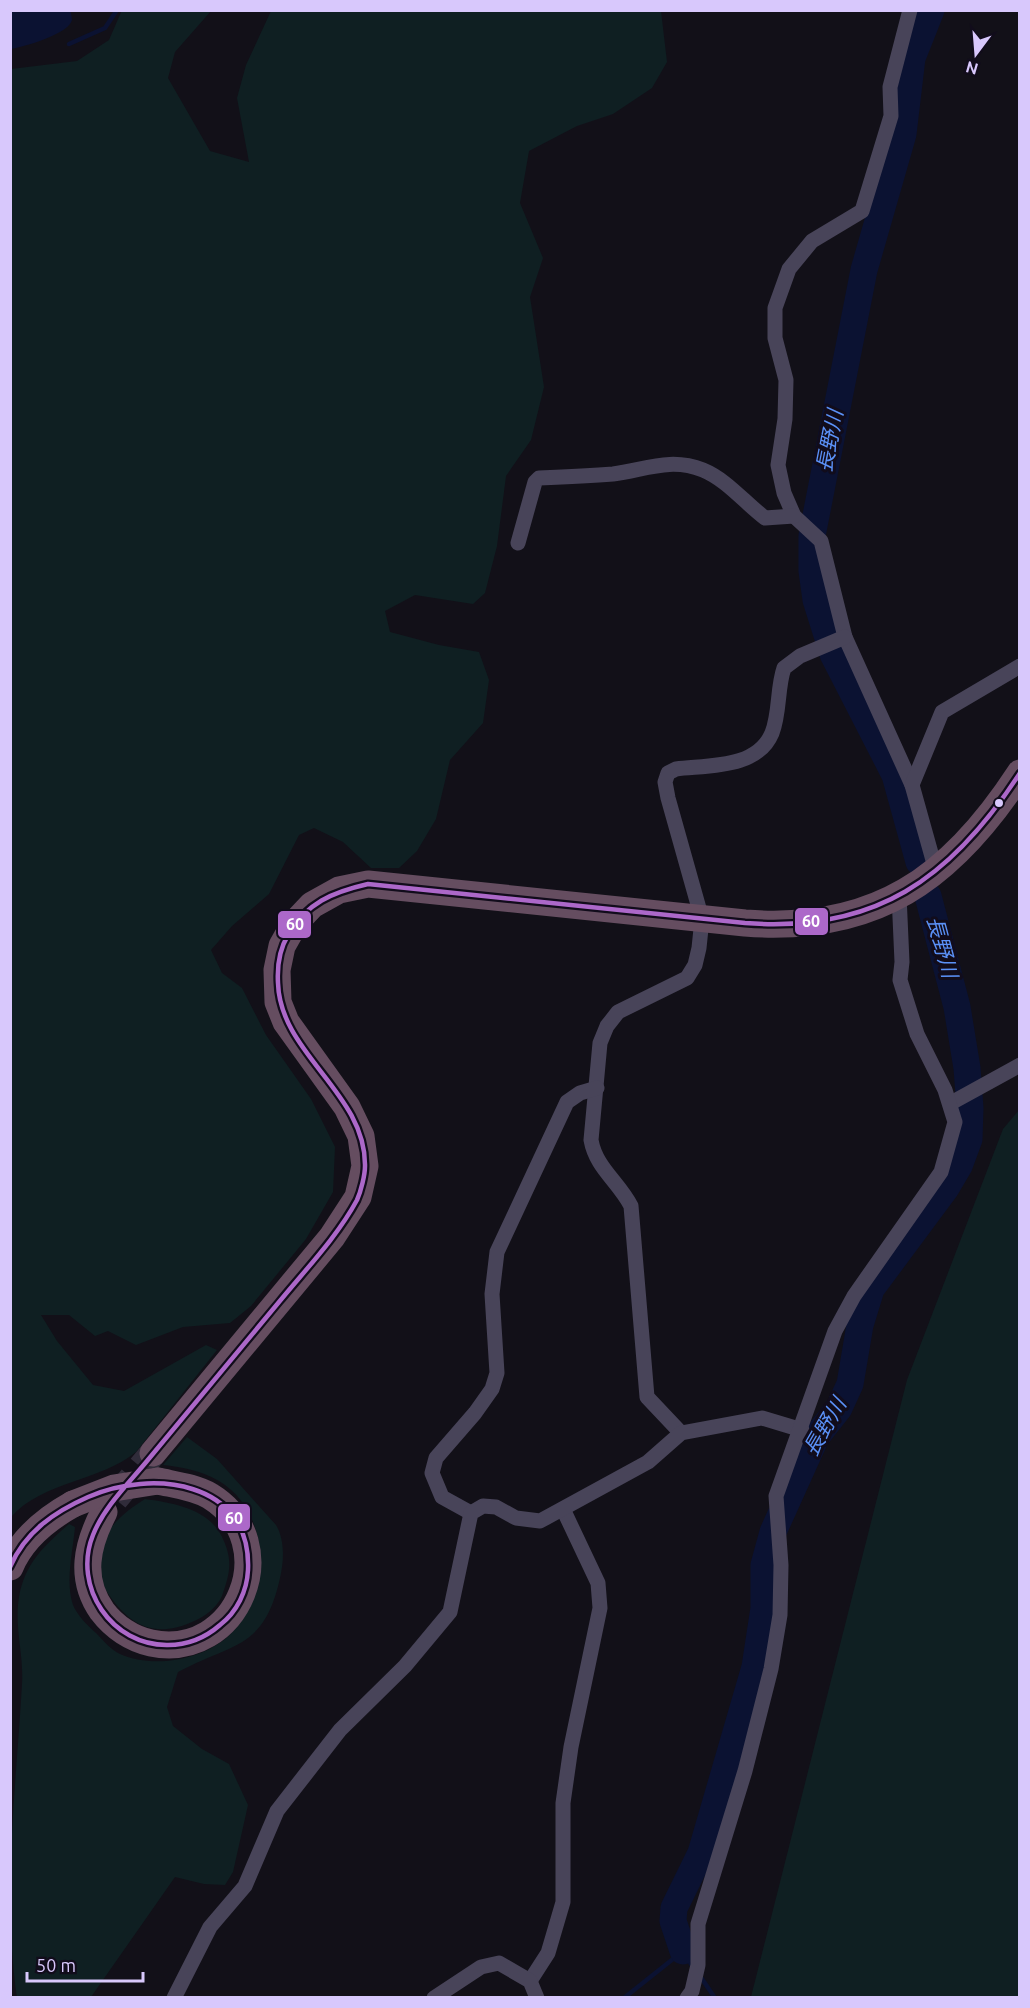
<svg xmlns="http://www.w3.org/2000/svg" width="1030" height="2008" font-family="Ubuntu,'Noto Sans JP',sans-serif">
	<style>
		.green { fill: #0f1f22 }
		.water { fill: #0b1232 }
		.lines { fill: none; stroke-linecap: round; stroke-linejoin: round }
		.stream { stroke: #0b1232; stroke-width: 4.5 }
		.river { stroke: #0b1232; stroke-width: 27 }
		.highway-tunnel { stroke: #302c3a; stroke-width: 27; stroke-dasharray: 27 14; stroke-linecap: butt }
		.street { stroke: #484459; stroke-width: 15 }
		.highway { stroke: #654d60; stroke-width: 27 }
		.highway-bridge { stroke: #654d60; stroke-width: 27 }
		.bus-1-casing { stroke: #110c1b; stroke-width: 9 }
		.bus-1 { stroke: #ac68c9; stroke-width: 4.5 }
		.bus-dot { fill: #d8c8fc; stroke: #110c1b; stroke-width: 2 }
		.labels { text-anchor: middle; stroke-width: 6; stroke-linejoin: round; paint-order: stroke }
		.water-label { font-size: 21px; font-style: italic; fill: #5b91f7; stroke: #110c1b }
		.line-badge { stroke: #110c1b; stroke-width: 2 }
		.badge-label { font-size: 16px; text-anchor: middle; font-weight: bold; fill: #fff }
	</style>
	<rect width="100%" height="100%" fill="#121018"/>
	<g class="green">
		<path d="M 122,10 L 211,11 L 175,52 L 168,78 L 210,151 L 249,162 L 237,98 L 246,65 L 271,11 L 661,11 L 667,62 L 652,88 L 613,114 L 577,126 L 529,151 L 520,203 L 543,258 L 530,297 L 544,387 L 531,440 L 506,476 L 497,546 L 485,593 L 473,604 L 415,595 L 385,611 L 390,632 L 439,645 L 479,652 L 489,680 L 483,723 L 450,760 L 436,819 L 417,851 L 399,868 L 371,868 L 343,842 L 314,828 L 299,835 L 269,894 L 232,926 L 211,950 L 222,973 L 242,988 L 266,1035 L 311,1099 L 335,1147 L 333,1192 L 306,1239 L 251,1306 L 230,1323 L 183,1327 L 136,1345 L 108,1331 L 95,1336 L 69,1315 L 41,1315 L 57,1341 L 93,1385 L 124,1391 L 206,1345 L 217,1350 L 136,1452 C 99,1482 43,1481 11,1517 L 11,69 L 77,61 L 109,40 Z"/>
		<polygon points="1019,1110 1019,1997 751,1997 907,1380 1003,1129"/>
		<path d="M 187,1437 L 217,1459 L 276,1525 C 285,1540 284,1561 280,1578 C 264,1650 234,1642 178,1672 L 167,1707 L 173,1726 L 202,1749 L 229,1764 L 248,1805 L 233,1872 L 225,1885 L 204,1884 L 175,1877 L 91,1997 L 17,1998 C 2,1893 16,1789 22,1684 C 24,1655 14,1627 19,1597 C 25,1563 44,1546 69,1524 L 75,1527 C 73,1551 65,1581 73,1605 C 77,1615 88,1626 96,1633 C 103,1640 111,1650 120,1654 C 156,1670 212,1659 237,1627 C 271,1585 269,1511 219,1481 C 202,1471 182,1467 163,1465 Z"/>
		<path d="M 145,1499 C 174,1503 210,1509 223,1539 C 233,1561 230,1573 222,1596 C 216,1609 204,1617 192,1622 C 154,1639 129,1625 107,1592 C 101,1581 95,1566 99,1553 C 106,1527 124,1512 145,1499 Z"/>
	</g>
	<path class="water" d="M 10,11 L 70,11 C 71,11 72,20 72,20 C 69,34 23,47 11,49 Z"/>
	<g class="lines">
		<g class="stream">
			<polyline points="69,44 105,28 117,10"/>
			<polyline points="700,1976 715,1998"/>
			<polyline points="624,1998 683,1951 693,1967"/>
		</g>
		<g class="river">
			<polyline points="919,862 895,775 833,654 816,600 812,571 812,536 864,270 903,134 912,58 931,10"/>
			<polyline points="683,1951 673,1921 674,1908 701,1853 755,1667 764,1608 764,1565 773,1532 816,1437 839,1408 850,1384 860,1325 871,1289 946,1188 959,1166 969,1139 970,1108 967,1068 957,1007 928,896"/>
		</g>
		<polyline class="highway-tunnel" points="115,1499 153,1453"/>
		<g class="street">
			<polyline points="910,10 890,87 891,116 862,211 812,241 789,269 775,308 775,338 786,380 785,419 778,465 784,493 794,516 821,541 845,637 912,785"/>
			<path d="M 518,543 L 535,482 L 539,478 C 564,477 588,476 613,474 C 645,470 670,457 703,470 C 727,480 744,502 765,518 L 794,516"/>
			<polyline points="936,871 912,785 942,712 1020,666"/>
			<polyline points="951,1103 1020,1065"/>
			<path d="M 681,1433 L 647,1397 L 631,1206 C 618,1181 596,1168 591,1140 L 600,1043 L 607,1026 L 618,1012 L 687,978 L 695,965 L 699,948 L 702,919 L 668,798 L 665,782 L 668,773 L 676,769 C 708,765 757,769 772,733 C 780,713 777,688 784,668 L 800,656 L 845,637"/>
			<polyline points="471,1513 442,1497 432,1473 436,1458 475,1413 492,1389 497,1373 492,1294 497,1252 567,1102 580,1093 597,1088"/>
			<polyline points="530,1981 548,1953 563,1902 563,1803 571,1747 600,1608 598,1583 563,1509"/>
			<polyline points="174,1998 210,1927 245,1886 277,1811 340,1730 405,1666 450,1612 471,1513 483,1506 496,1507 516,1518 540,1521 648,1462 681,1433 762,1418 802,1430"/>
			<polyline points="434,1998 481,1967 499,1963 530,1981 537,1998"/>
			<polyline points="687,1998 692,1991 698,1965 698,1924 745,1771 771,1669 780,1615 781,1565 776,1496 835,1331 854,1296 941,1172 955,1122 945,1090 917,1034 900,980 902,962 899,895"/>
		</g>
		<g class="highway">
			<path d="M 153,1453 L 332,1237 L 358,1197 L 365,1166 L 361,1136 L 347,1107 L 286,1022 L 278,1002 L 277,970 L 282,946 L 295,923 L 312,905 L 339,890 L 368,884 L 745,923 C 875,933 951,879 1020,773"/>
			<path d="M 104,1512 C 87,1545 79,1578 102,1611 C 114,1627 132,1639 151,1643 C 238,1661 286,1543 210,1496 C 194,1487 176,1485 158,1481"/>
			<path d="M 10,1567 C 22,1538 46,1519 73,1504"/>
		</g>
		<polyline class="highway-bridge" points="73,1504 114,1488 158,1481"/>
		<g class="bus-1-casing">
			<path id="bus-1" d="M 10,1567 C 25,1532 54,1512 88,1497 C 151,1469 252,1480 248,1570 C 247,1591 237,1612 220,1625 C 205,1638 187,1645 168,1645 C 112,1646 72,1587 93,1535 C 104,1507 128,1484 147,1461 C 191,1408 235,1355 279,1302 C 306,1269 337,1237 357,1200 C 361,1191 365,1175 365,1166 C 366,1093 280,1054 278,983 C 277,966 279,950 288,935 C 306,903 333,892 368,884 L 745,923 C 875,933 951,879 1020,773"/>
		</g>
		<use href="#bus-1" class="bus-1"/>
	</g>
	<circle class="bus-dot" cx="999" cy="803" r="5"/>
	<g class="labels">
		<g class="water-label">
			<text transform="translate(830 441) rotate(-79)" y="7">長野川</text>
			<text transform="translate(942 947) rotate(75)" y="7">長野川</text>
			<text transform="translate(825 1427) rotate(-60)" y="7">長野川</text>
		</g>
	</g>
	<g class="line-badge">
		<rect x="794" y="907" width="35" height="29" rx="6" fill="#ac68c9"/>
		<rect x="277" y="910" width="35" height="29" rx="6" fill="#ac68c9"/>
		<rect x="217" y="1503" width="34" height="29" rx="6" fill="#ac68c9"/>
	</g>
	<g class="badge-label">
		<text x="811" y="927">60</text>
		<text x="295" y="930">60</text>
		<text x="234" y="1524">60</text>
	</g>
	<rect width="1030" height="2008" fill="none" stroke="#d8c8fc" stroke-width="24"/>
	<g transform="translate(976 54) rotate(196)" stroke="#110c1b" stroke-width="4.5" paint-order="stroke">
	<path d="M0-4.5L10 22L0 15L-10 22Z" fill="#d8c8fc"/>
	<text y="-9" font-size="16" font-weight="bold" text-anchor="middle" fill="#d8c8fc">N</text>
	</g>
	<path d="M27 1972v9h116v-9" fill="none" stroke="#d8c8fc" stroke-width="3"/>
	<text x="36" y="1972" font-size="18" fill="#d8c8fc" stroke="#110c1b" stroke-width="4.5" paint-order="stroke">50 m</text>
</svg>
